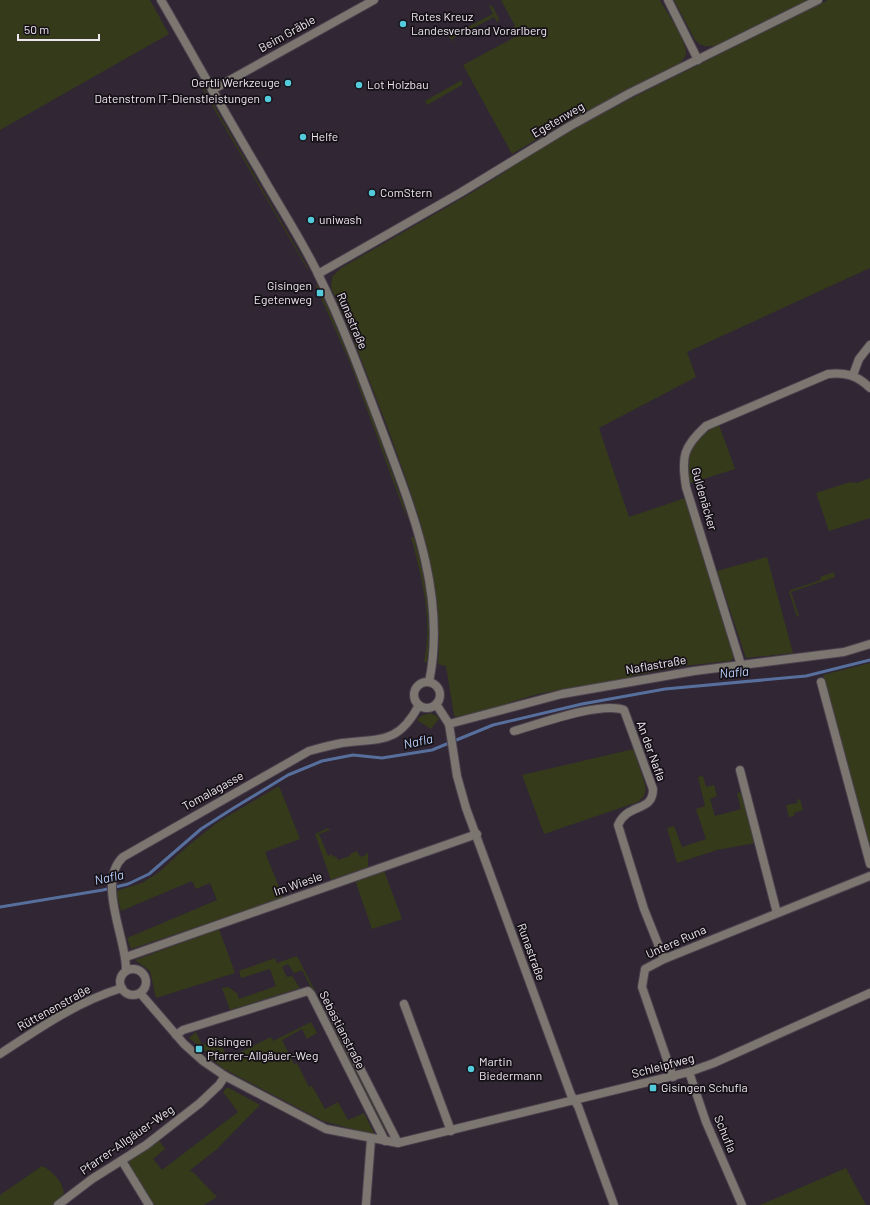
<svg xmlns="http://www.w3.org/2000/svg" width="870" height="1205" font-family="Barlow,sans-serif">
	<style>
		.green { fill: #353b1a }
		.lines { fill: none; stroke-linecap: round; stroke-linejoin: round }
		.stream { stroke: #576f9c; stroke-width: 3 }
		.minor-casing { stroke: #4b414e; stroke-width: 10 }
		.tertiary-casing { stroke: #4b414e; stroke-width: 10 }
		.minor { stroke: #7b766f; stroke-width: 8 }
		.tertiary { stroke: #7b766f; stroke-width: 8 }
		.poi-dot { fill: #53cbda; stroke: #161117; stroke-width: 1.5 }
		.labels { text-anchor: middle; stroke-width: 3.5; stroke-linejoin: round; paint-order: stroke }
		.poi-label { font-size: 12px; fill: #eee7f0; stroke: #161117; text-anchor: start }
		.street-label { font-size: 12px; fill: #eee7f0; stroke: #161117 }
		.water-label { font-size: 13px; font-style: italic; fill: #b5ccf6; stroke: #161117 }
	</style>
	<rect width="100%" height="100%" fill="#302634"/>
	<g class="green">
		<polygon points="0,0 150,0 169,34 0,130"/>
		<path d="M 501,0 L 660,0 C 666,11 688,43 686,54 C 684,60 680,63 676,66 L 566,122 L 512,154 L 463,65 L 515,37 L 511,29 L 515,26 Z"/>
		<path d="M 674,0 L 809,0 L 723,43 C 712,47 703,49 695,40 Z"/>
		<path d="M 828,0 L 870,0 L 870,268 L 687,352 L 696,377 L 599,428 L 629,517 L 685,498 L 734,658 L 730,661 L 683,666 L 631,676 L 631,678 L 538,694 L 511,702 L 505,706 L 456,717 L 454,715 L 446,666 L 438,664 C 445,581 415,503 387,426 C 369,380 352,333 331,288 L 332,277 L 341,268 L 468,195 L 505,172 L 516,163 L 572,130 L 630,99 Z"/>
		<polygon points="489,5 493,7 499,19 498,23 494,17 452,39 456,46 447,34 447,30 450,36 493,14"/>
		<polygon points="462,80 462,85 427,105 425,101"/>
		<polygon points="199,83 201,83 308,268 309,272"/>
		<path d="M 315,284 L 318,286 C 351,356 377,430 403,503 L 408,522 L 350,363 Z"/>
		<path d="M 719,425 L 735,469 L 688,484 C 683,454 691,437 719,425 Z"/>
		<polygon points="870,478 870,518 829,531 816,493 850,482 857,483"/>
		<path d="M 411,537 L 414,537 C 425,578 433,620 427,662 L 424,662 C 433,620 422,578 411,537 Z"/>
		<polygon points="767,557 793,653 746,658 717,571"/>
		<polygon points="834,572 835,577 791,592 799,616 797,617 789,592 791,590 821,580 820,577"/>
		<polygon points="870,663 870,848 823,675"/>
		<polygon points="430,713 437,716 439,719 431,729 417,720 421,716"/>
		<polygon points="634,749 646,788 644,796 638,802 544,834 522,775"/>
		<polygon points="703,776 706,787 714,785 717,796 710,799 715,816 741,809 737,793 743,792 755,843 717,850 677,863 667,828 674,826 682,847 706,839 696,809 705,806 698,777"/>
		<polygon points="279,786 300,839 265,852 283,897 237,914 131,949 127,938 217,900 210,883 196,889 192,881 121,911 116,891 142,883 158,873 189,845 218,822"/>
		<polygon points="800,799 803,810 794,813 794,816 789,817 786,805 798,803 797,800"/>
		<polygon points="328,828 330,830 319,834 328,856 332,854 333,857 336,856 338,860 350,856 350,854 357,851 360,857 366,855 368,852 368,867 331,880 315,834"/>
		<polygon points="384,871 402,919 372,929 355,880"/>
		<polygon points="219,929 235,973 156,998 150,971 135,960"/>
		<polygon points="297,956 388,1131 386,1132 302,970 294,973 288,964 282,967 287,977 292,976 300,988 230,1010 222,988 228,987 237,993 239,999 276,986 270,969 241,978 239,971 275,958 277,963"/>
		<polygon points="311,1022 317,1033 307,1039 302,1029 282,1040 294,1064 297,1063 309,1087 312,1086 325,1109 338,1102 348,1120 364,1113 375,1135 323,1121 224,1069 210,1058 209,1054 189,1038 196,1032 202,1045 218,1039 228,1058 271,1037 273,1041"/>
		<polygon points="226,1088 229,1088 260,1105 217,1149 189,1171 193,1172 217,1197 204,1205 154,1205 128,1167 129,1161 158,1139 165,1149 153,1159 162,1170 238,1112 223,1092"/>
		<path d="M 42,1166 C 52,1170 67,1186 63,1197 L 53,1205 L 0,1205 L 0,1195 Z"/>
		<polygon points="846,1168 866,1205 760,1205"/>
	</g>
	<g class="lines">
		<polyline class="stream" points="0,907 103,890 128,884 149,874 201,829 232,809 288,775 322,761 353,755 382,758 432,750 493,725 582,704 665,689 806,676 870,660"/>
		<g class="minor-casing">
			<g id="minor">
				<polyline points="668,0 698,60"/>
				<polyline points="212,90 374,0"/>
				<polyline points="318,274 460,193 570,126 630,93 818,0"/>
				<polyline points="853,375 859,359 870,345"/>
				<path d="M 741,665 L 686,487 C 681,457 683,447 706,426 L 828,374 C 845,372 857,375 870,388"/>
				<polyline points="821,682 870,864"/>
				<polyline points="436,704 449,724 457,776 466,808 571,1095 578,1106 614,1205"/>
				<polyline points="449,724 562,694 694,671 844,652 870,644"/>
				<path d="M 514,731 C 539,724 601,701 624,710 L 653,789 C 653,813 628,802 618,825 L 644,909 L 664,959"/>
				<polyline points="740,770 777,913"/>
				<polyline points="126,957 477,834"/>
				<circle cx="133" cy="982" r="13"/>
				<path d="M 126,970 C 127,940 96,882 123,857 L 309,751 C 320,748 331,745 342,743 C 380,738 398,745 419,705"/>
				<polyline points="140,993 184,1044 203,1061 225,1076 326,1129 398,1143 689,1072 714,1063 870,993"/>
				<polyline points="327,1003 398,1143"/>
				<polyline points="404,1004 451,1131"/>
				<polyline points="176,1035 183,1030 308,991 311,994 385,1141"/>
				<path d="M 0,1054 C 38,1029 78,1001 122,988"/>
				<polyline points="689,1072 706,1122 742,1205"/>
				<polyline points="673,1077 642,987 645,969 664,959 870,876"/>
				<polyline points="122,1161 149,1205"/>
				<polyline points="58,1205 92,1179 146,1145 200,1103 219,1085 225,1076"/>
				<polyline points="366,1205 371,1139"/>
			</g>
		</g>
		<g class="tertiary-casing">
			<g id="tertiary">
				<path d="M 161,0 C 194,57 226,115 260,172 C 279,206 302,240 319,276 C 346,331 366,388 388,446 C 416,520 446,601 429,682"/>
				<circle cx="427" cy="695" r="13"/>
			</g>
		</g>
		<use href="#minor" class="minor"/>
		<use href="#tertiary" class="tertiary"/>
	</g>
	<g class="poi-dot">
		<circle cx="403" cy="24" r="4"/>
		<circle cx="288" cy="83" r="4"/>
		<circle cx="359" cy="85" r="4"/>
		<circle cx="268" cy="99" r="4"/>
		<circle cx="303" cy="137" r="4"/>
		<circle cx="372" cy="193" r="4"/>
		<circle cx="311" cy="220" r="4"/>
		<rect x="316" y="289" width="8" height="8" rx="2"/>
		<rect x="195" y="1045" width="8" height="8" rx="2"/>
		<circle cx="471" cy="1069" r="4"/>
		<rect x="649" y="1084" width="8" height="8" rx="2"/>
	</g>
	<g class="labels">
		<g class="poi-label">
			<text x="411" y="21">Rotes Kreuz<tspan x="411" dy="14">Landesverband Vorarlberg</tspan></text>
			<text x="280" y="87" text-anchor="end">Oertli Werkzeuge</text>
			<text x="367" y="89">Lot Holzbau</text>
			<text x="260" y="103" text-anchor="end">Datenstrom IT-Dienstleistungen</text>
			<text x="311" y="141">Helfe</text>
			<text x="380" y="197">ComStern</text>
			<text x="319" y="224">uniwash</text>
			<text x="312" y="290" text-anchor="end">Gisingen<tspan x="312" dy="14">Egetenweg</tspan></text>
			<text x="207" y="1046">Gisingen<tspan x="207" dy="14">Pfarrer-Allgäuer-Weg</tspan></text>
			<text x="479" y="1066">Martin<tspan x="479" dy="14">Biedermann</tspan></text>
			<text x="661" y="1092">Gisingen Schufla</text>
		</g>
		<g class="street-label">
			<text transform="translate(287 34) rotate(-29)" y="4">Beim Gräble</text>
			<text transform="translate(558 120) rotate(-30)" y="4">Egetenweg</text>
			<text transform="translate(352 321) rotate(67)" y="4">Runastraße</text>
			<text transform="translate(704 499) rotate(74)" y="4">Guldenäcker</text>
			<text transform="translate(656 665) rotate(-10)" y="4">Naflastraße</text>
			<text transform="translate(651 751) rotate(70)" y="4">An der Nafla</text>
			<text transform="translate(213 791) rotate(-29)" y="4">Tomalagasse</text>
			<text transform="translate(298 884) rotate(-19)" y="4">Im Wiesle</text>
			<text transform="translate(676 942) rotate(-24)" y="4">Untere Runa</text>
			<text transform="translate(531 952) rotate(70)" y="4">Runastraße</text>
			<text transform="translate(54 1008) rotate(-29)" y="4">Rüttenenstraße</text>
			<text transform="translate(342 1030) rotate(63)" y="4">Sebastianstraße</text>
			<text transform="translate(663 1066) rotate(-15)" y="4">Schleipfweg</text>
			<text transform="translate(725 1134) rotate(67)" y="4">Schufla</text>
			<text transform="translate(127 1140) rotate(-35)" y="4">Pfarrer-Allgäuer-Weg</text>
		</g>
		<g class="water-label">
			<text transform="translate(734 672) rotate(-5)" y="5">Nafla</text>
			<text transform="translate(418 741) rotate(-12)" y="5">Nafla</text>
			<text transform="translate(109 877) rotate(-12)" y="5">Nafla</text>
		</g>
	</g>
	<path d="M18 34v6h81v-6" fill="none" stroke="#eee7f0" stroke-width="2"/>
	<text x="24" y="34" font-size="12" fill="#eee7f0" stroke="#161117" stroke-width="3" paint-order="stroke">50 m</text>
</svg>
